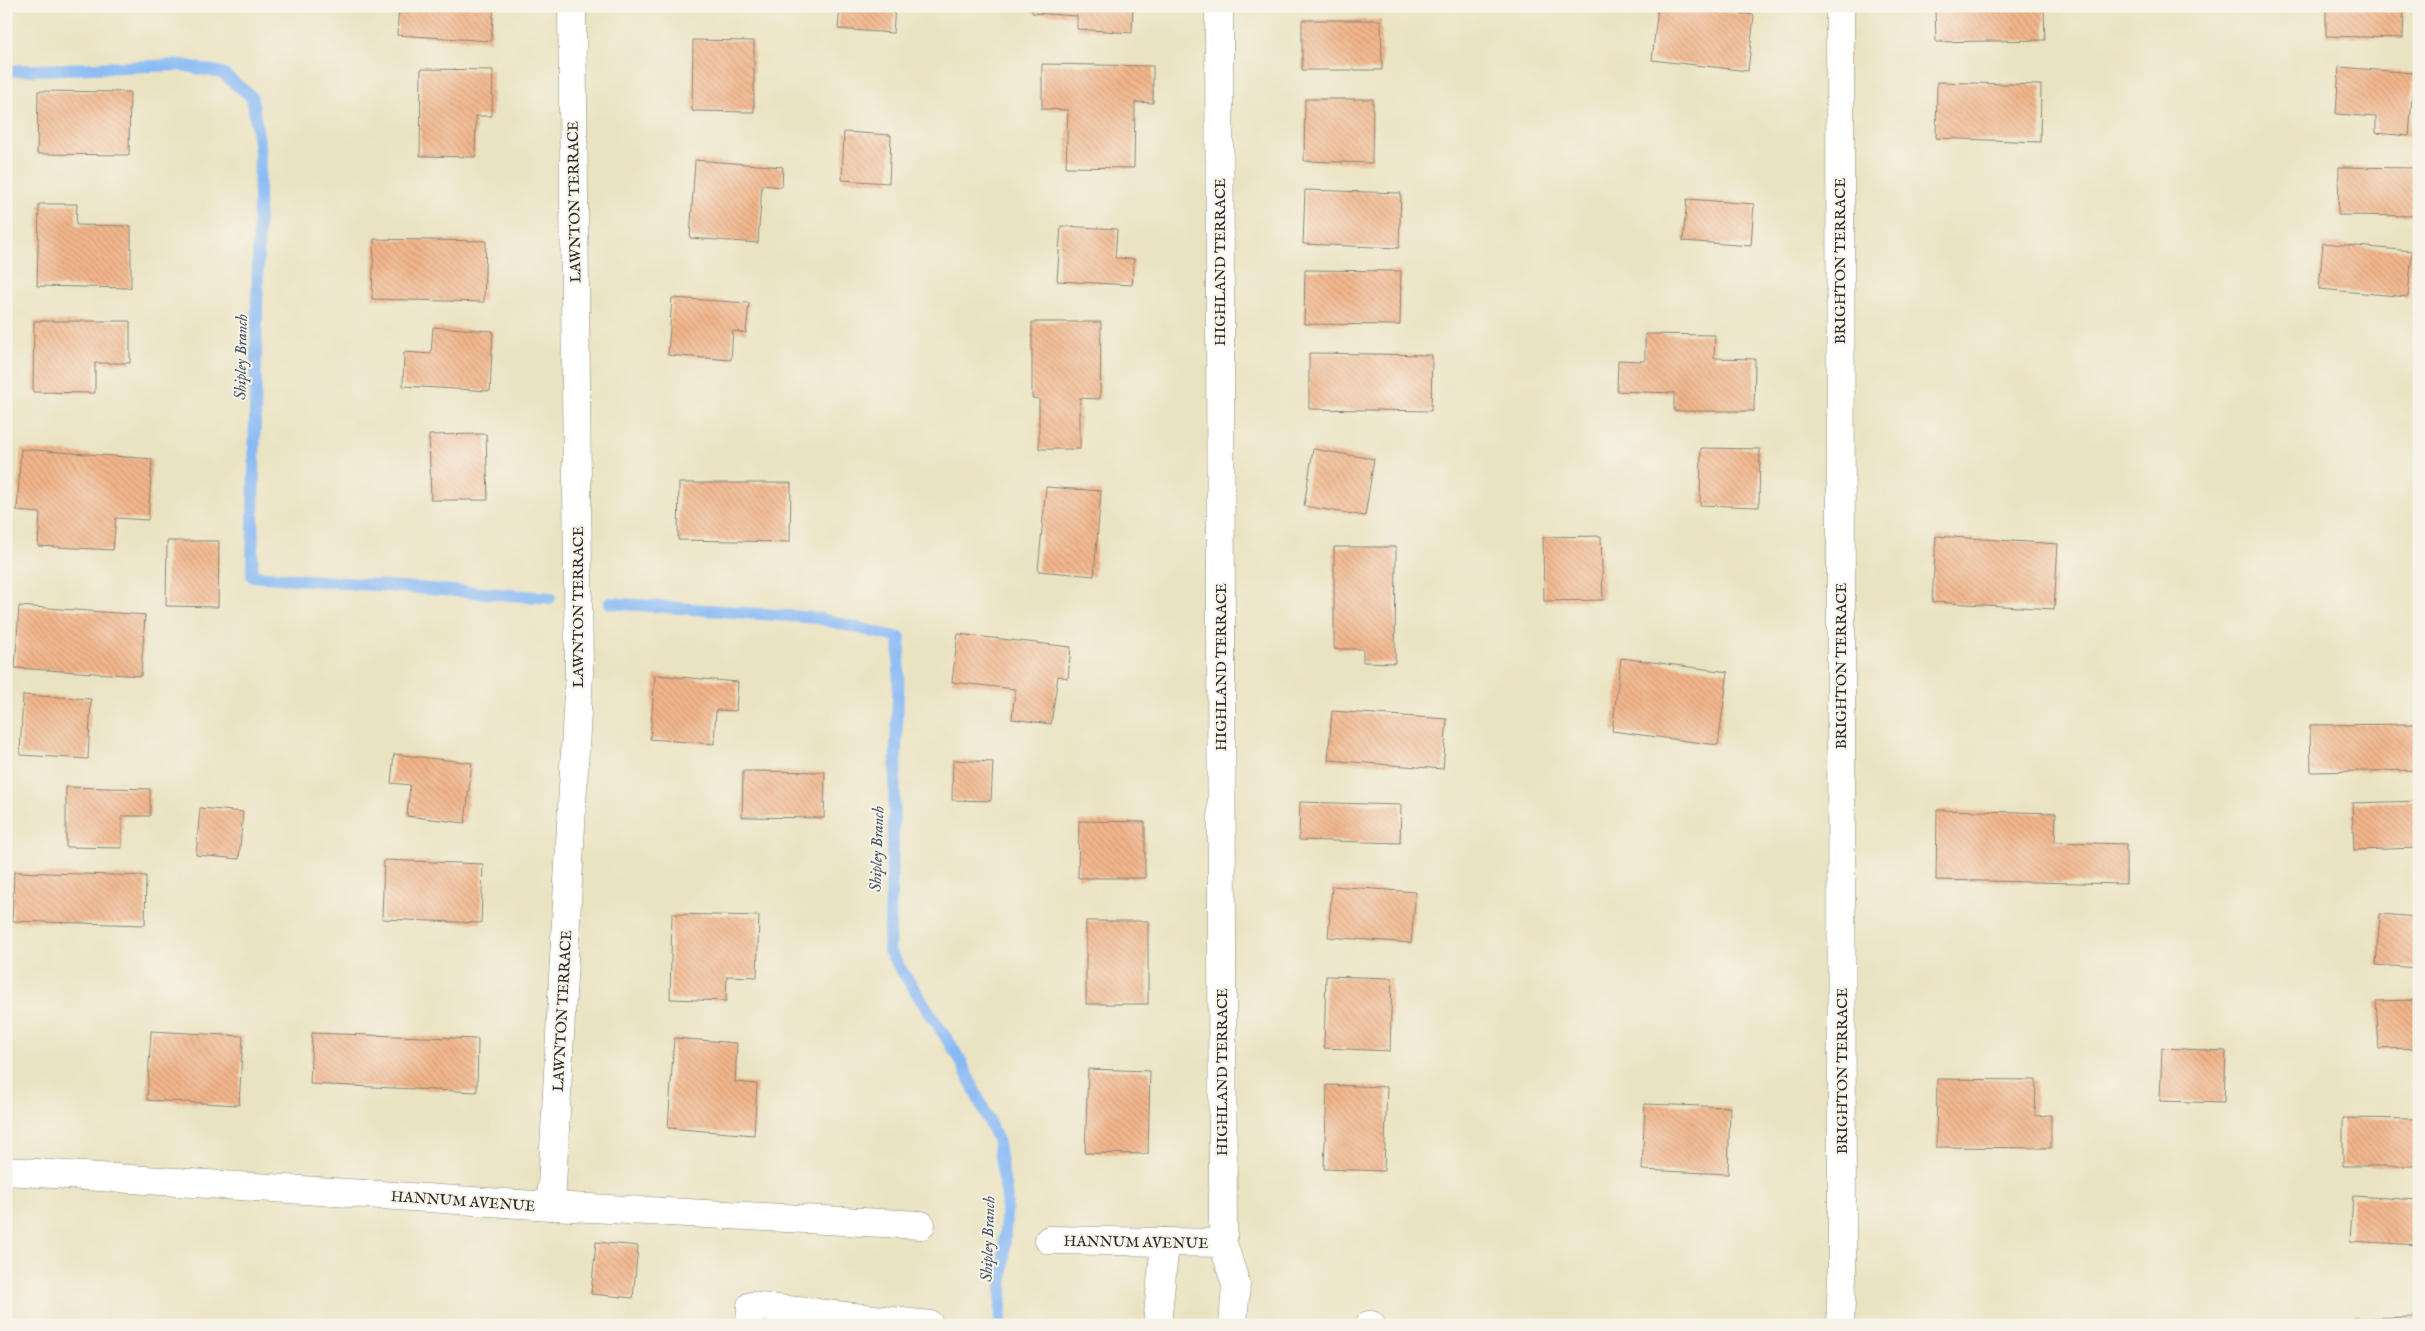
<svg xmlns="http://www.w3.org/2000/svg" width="2425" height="1331" font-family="'IM FELL English',serif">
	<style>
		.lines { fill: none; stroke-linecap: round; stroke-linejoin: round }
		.stream { stroke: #88baf5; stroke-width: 12 }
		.building { fill: url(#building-back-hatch) }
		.minor-casing { stroke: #8a8776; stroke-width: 29 }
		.minor { stroke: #fff; stroke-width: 28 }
		.labels { text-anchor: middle; stroke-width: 4; stroke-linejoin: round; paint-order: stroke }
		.street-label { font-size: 15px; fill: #2b2b2b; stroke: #f7f3e8 }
		.water-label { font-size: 16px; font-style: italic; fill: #475668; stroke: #f7f3e8 }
	</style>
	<defs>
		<pattern id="building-back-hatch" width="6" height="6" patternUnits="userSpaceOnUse" patternTransform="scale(1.25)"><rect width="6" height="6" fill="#f1b58b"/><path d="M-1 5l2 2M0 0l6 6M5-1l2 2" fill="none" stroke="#cf9c78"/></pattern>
	</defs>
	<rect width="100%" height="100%" fill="#f7f3e8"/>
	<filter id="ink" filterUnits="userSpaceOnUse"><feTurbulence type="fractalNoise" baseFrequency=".02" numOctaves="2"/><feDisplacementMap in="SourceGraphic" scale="10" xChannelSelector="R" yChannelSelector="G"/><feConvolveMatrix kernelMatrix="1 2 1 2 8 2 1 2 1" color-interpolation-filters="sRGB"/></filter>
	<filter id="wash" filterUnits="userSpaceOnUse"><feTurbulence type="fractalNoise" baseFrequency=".0096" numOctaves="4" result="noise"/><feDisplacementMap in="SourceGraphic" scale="20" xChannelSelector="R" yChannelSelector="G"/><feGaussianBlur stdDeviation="1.12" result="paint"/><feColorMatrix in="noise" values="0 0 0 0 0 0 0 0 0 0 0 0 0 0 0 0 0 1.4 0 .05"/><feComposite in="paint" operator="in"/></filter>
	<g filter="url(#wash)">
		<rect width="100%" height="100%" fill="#eae3c2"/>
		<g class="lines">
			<g class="stream">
				<polyline points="6,71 182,65 222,73 252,97 260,149 252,576 550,598"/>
				<polyline points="610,603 817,618 900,638 889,951 960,1059 997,1139 1007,1197 1000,1325"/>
			</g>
		</g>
		<g id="blocks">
			<g class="building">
				<polygon points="399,6 494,6 491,41 397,35"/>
				<polygon points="840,6 895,6 893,33 838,29"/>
				<polygon points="1032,6 1133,6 1132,33 1077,29 1077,16 1032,13"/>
				<polygon points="1658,6 1680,6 1754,15 1748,71 1652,60"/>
				<polygon points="1935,6 2044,6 2045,40 1936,42"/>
				<polygon points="2326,6 2404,6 2403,38 2326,36"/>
				<polygon points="1302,20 1381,20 1382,70 1302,70"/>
				<polygon points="693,40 754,41 754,112 692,111"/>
				<polygon points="1042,64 1153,66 1153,103 1135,102 1134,168 1066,167 1068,110 1042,109"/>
				<polygon points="2339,67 2414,73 2409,136 2376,133 2376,117 2336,114"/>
				<polygon points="421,69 493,70 492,116 476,116 475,157 420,156"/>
				<polygon points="1937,82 2041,85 2040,142 1936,138"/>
				<polygon points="38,91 130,92 129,155 37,154"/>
				<polygon points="1305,99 1373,99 1372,163 1304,161"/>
				<polygon points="844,132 891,135 889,183 842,180"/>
				<polygon points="695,160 783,167 782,187 762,185 758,243 690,238"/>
				<polygon points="2339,167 2419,168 2419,216 2338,215"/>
				<polygon points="1305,190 1401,193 1399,248 1303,244"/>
				<polygon points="1687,199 1754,204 1751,246 1683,241"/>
				<polygon points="39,204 77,204 76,225 131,226 131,288 37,286"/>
				<polygon points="1061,226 1117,229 1115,258 1134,259 1132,285 1057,281"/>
				<polygon points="374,239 486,241 484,302 372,299"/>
				<polygon points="2323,243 2412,251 2408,297 2319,289"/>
				<polygon points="1305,270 1401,271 1400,325 1304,324"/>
				<polygon points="672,298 749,303 746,333 733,331 731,360 668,355"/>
				<polygon points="34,321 130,321 130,363 95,363 95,393 33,392"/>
				<polygon points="1032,322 1101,322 1100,399 1080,398 1080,449 1039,449 1039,399 1032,398"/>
				<polygon points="433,327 493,331 490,391 403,386 404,352 431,354"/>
				<polygon points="1645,334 1715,335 1714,358 1755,359 1754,411 1674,411 1674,393 1617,391 1618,360 1645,361"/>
				<polygon points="1309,353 1432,355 1431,411 1309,409"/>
				<polygon points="486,434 488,500 431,500 429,435"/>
				<polygon points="1701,448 1760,449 1759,507 1700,505"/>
				<polygon points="21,449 152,459 148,520 116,518 113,550 38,546 40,513 17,511"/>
				<polygon points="1313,449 1374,459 1365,516 1304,506"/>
				<polygon points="679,483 791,483 790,542 678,540"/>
				<polygon points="1046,487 1101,491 1094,576 1038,571"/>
				<polygon points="1601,536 1603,600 1544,601 1543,537"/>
				<polygon points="1936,536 2058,544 2054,609 1932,602"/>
				<polygon points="167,541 219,541 218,607 166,606"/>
				<polygon points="1334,547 1396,547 1395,663 1363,662 1363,649 1334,649"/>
				<polygon points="19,606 145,615 141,676 15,668"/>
				<polygon points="958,634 1071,647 1068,678 1058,676 1051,724 1012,719 1015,689 952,682"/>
				<polygon points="1621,658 1728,672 1718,745 1612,731"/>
				<polygon points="655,675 738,682 736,711 716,710 714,744 650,739"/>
				<polygon points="23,695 91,699 88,759 20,755"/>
				<polygon points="1332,711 1447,719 1443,769 1328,760"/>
				<polygon points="2419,724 2419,770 2311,772 2310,725"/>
				<polygon points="394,754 472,763 465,823 407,816 410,785 391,783"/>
				<polygon points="953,760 993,762 991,801 952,800"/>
				<polygon points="743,771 825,772 824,818 742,817"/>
				<polygon points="66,787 150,789 150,816 122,816 122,848 66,847"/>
				<polygon points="2419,801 2419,848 2354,850 2352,803"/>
				<polygon points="1300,802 1401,805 1400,843 1299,840"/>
				<polygon points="200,808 243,812 239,859 196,855"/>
				<polygon points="1937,810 2056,813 2055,842 2126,844 2126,884 1936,880"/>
				<polygon points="1079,821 1145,822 1145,878 1078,878"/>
				<polygon points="384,860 483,864 481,923 382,919"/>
				<polygon points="14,872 146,876 145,925 12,921"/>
				<polygon points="1332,886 1416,892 1411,943 1328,937"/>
				<polygon points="672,914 759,916 757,977 727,976 726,1001 670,999"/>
				<polygon points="2380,914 2419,917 2419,968 2376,965"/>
				<rect x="1086" y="921" width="62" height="83"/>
				<polygon points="1326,976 1392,978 1390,1051 1324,1048"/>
				<polygon points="2419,1000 2419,1048 2379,1049 2376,1001"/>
				<polygon points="151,1031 243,1036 239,1105 147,1100"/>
				<polygon points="312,1033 478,1039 477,1092 310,1084"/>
				<polygon points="674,1038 737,1043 735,1082 757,1084 754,1135 668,1128"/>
				<polygon points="2162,1048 2226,1051 2224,1103 2160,1101"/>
				<polygon points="1088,1069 1150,1071 1148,1154 1085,1153"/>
				<polygon points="1937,1079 2036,1080 2035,1116 2051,1115 2051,1148 1936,1147"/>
				<polygon points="1327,1085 1387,1087 1384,1171 1324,1169"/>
				<polygon points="1645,1104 1730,1107 1728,1174 1642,1170"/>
				<polygon points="2343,1118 2419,1119 2419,1166 2343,1166"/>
				<polygon points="2353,1196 2419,1200 2419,1245 2350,1241"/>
				<polygon points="596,1242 638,1246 633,1298 591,1294"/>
				<polygon points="2419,1317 2419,1325 2353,1325 2353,1318"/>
			</g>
		</g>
	</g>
	<g filter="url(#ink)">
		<use href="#blocks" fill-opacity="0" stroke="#8a8776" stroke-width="1"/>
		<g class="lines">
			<g class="minor-casing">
				<g id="minor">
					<polyline points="1219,6 1223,1243 1236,1285 1233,1325"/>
					<polyline points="6,1171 551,1206 921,1225"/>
					<polyline points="551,1206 579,673 572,6"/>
					<polyline points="1049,1240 1223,1243"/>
					<polyline points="750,1325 751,1306 930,1325"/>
					<polyline points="1157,1325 1165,1242"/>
					<polyline points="1369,1325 1371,1325"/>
					<polyline points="1840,1325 1842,1277 1840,6"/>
				</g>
			</g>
			<use href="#minor" class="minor"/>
		</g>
	</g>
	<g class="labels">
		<g class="street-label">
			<text transform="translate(574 202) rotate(-91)" y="5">LAWNTON TERRACE</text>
			<text transform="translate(1840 261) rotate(-90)" y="5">BRIGHTON TERRACE</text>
			<text transform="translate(1220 262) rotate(-90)" y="5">HIGHLAND TERRACE</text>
			<text transform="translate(578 607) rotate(-90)" y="5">LAWNTON TERRACE</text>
			<text transform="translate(1841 666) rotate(-90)" y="5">BRIGHTON TERRACE</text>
			<text transform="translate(1221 667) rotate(-90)" y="5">HIGHLAND TERRACE</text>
			<text transform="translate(562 1011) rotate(-87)" y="5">LAWNTON TERRACE</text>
			<text transform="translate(1842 1071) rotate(-90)" y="5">BRIGHTON TERRACE</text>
			<text transform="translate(1222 1072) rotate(-90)" y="5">HIGHLAND TERRACE</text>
			<text transform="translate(463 1201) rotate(4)" y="5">HANNUM AVENUE</text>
			<text transform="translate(1136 1242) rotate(1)" y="5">HANNUM AVENUE</text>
		</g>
		<g class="water-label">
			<text transform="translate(240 357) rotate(-89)" y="6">Shipley Branch</text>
			<text transform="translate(876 849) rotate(-88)" y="6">Shipley Branch</text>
			<text transform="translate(987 1239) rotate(-88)" y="6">Shipley Branch</text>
		</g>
	</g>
	<rect width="2425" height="1331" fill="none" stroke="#f7f3e8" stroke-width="25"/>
</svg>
